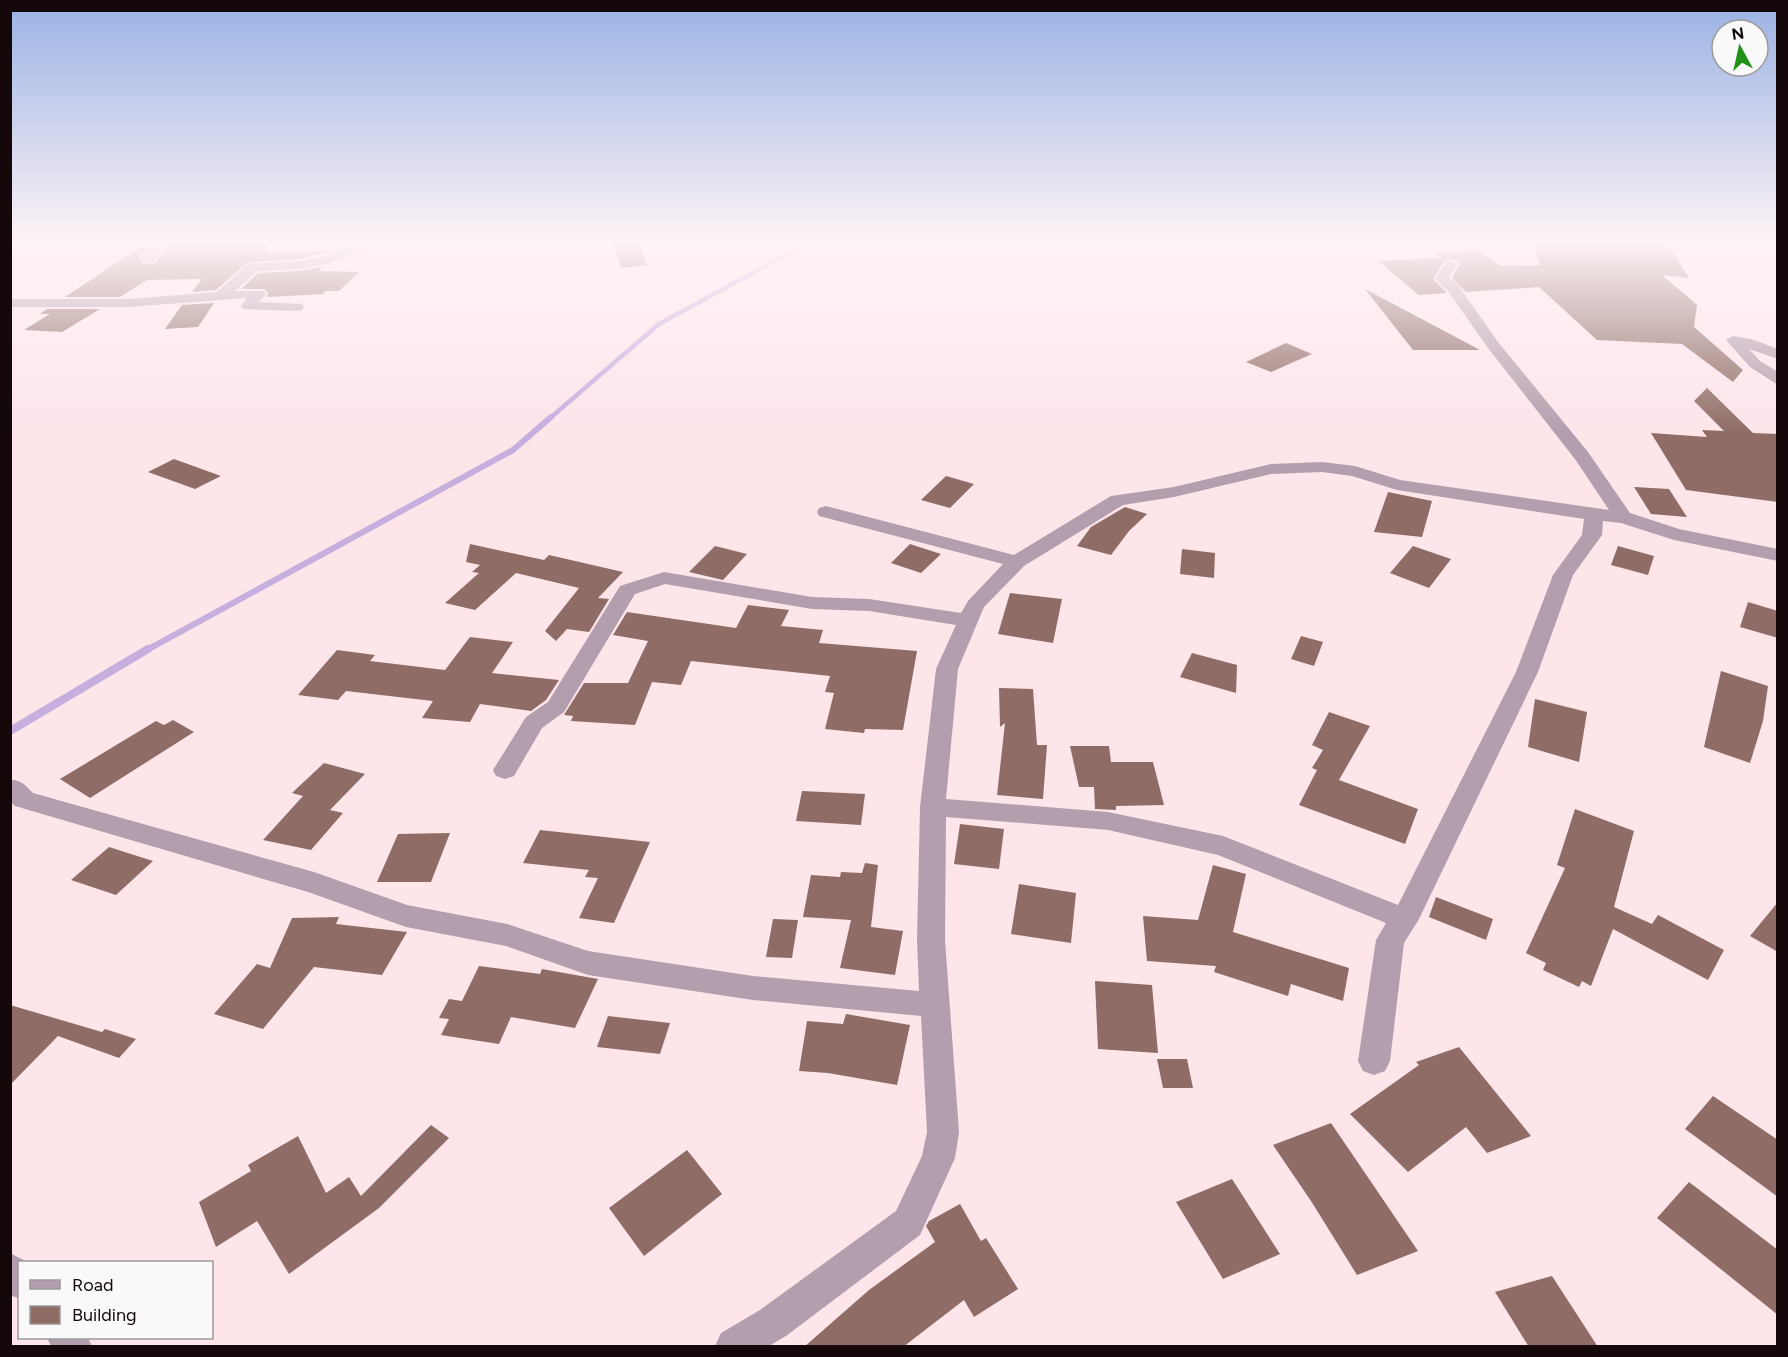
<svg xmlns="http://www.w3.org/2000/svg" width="1788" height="1357" font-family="Figtree,sans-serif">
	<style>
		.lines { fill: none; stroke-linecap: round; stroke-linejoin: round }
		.stream-far2 { stroke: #c6aedf; stroke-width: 4.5 }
		.stream-far1 { stroke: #c6aedf; stroke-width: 6 }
		.stream { stroke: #c6aedf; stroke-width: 8 }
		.building { fill: #8f6d66 }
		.street { fill: #b39ead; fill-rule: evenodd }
	</style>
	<rect width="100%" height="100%" fill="#fde5ea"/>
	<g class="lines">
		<polyline class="stream-far2" points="549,419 659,324 809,242"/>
		<polyline class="stream-far1" points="145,651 513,450 551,417"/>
		<polyline class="stream" points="10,731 148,649"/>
	</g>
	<g class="building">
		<polygon points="148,242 153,242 139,258 143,264 155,263 170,242 266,242 266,253 331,251 300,259 248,262 216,290 192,292 202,279 147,280 120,297 65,297"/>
		<polygon points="613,242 639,242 647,265 621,268"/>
		<polygon points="1532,242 1666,242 1689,278 1662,275 1697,305 1694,327 1743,370 1733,382 1682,344 1597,340 1539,287 1466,292 1452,278 1460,264 1452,259 1444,261 1433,279 1447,293 1419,295 1378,261 1440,258 1434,253 1480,251 1501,266 1540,265"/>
		<polygon points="323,267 319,271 359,272 339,291 325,291 323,294 267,297 268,293 264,289 241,289 258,273 300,271"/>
		<polygon points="1365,289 1480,350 1413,350"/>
		<polygon points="214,303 198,327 165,329 182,305"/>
		<polygon points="47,309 100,309 62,332 24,330 50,314 40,314"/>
		<polygon points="1286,343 1312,354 1271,372 1246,362"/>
		<polygon points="1707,388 1753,433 1778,434 1778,502 1686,490 1651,433 1707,437 1702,430 1724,431 1694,401"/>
		<polygon points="174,459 221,476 195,489 148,472"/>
		<polygon points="946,476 974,484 950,508 921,500"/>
		<polygon points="1634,487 1669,489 1687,517 1651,514"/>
		<polygon points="1388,492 1432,501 1422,537 1374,532"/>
		<polygon points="1125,507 1147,514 1129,531 1111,555 1077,546 1091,527"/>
		<polygon points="470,544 544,560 549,555 623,572 598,598 609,599 589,632 567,629 556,641 545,631 579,588 516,573 475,610 445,603 479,573 472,572 480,565 466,562"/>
		<polygon points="910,544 941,554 921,573 891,563"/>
		<polygon points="715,546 747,554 723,580 689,572"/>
		<polygon points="1413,546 1451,559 1429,588 1390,573"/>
		<polygon points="1618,546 1654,556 1648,575 1611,565"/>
		<polygon points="1182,549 1215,553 1214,578 1180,574"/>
		<polygon points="1010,593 1062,599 1053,643 998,634"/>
		<polygon points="1748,602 1778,611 1778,638 1740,627"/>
		<polygon points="748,605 789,610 781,626 823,630 819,643 917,651 903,730 865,729 864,733 825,729 834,693 825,692 830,676 691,661 681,685 652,682 635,725 571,721 573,716 564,715 584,683 628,683 648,641 613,635 627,612 736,628"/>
		<polygon points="1301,636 1323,642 1314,666 1291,659"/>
		<polygon points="470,637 513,642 492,673 559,680 546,700 531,711 480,704 470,722 422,718 433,701 346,691 338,700 298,695 337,650 375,655 370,661 445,670"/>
		<polygon points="1192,653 1237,665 1236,693 1180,677"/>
		<polygon points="1721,671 1768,686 1763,721 1750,763 1704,747"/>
		<polygon points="999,688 1033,689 1037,745 1047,745 1043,799 997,795 1005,723 1000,727"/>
		<polygon points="1535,699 1587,712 1579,762 1528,747"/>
		<polygon points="1329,712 1370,726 1339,780 1418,809 1405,844 1299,805 1317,770 1312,768 1323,750 1312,745"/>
		<polygon points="173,720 194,732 90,798 60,779 156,721 164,725"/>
		<polygon points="1070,746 1109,746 1111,762 1153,762 1164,805 1116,806 1116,810 1095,809 1094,787 1079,787"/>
		<polygon points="324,763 365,774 330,810 343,813 311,850 263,840 303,796 292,793"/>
		<polygon points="802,791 865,794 861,825 796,821"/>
		<polygon points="1575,809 1634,831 1614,907 1652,924 1658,915 1724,950 1708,980 1613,929 1591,986 1582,981 1579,987 1543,970 1546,963 1526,953 1565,868 1557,865"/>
		<polygon points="960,824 1004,829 999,869 954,864"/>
		<polygon points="540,830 650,842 614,923 579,918 598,878 585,877 589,870 523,863"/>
		<polygon points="450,833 431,882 377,882 398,834"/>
		<polygon points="109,847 153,861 116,895 71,880"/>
		<polygon points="865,863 878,865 871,927 903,931 895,975 840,968 851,920 803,917 811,875 840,877 841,872 862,873"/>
		<polygon points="1213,865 1246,874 1233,932 1349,968 1343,1001 1291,984 1288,996 1214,972 1216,966 1147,961 1143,916 1198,920"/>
		<polygon points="1019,884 1076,893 1071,943 1011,934"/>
		<polygon points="1436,897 1493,919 1486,940 1429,917"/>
		<polygon points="1778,902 1778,952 1750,936"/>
		<polygon points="339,917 336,924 407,932 382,975 314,967 263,1029 214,1014 257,964 270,968 292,918"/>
		<polygon points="773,919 798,920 792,958 766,957"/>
		<polygon points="479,966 540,974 542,969 598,979 575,1028 511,1017 499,1044 441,1035 449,1019 439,1018 449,999 462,1001"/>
		<polygon points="1095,981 1152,985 1158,1053 1098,1049"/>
		<polygon points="10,1005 102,1032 105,1029 136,1039 119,1058 58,1036 10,1085"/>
		<polygon points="846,1014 910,1025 897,1085 828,1073 799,1071 807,1021 843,1024"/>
		<polygon points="608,1016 670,1023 660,1054 597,1047"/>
		<polygon points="1459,1047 1531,1136 1487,1153 1466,1127 1408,1172 1350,1114 1419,1065 1416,1062"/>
		<polygon points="1157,1059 1187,1059 1193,1088 1163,1088"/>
		<polygon points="1713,1096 1778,1140 1778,1197 1685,1129"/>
		<polygon points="1331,1123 1418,1251 1357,1275 1311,1201 1273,1145"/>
		<polygon points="431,1125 449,1138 379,1208 289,1274 257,1221 216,1247 199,1202 251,1171 248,1165 298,1136 326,1193 349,1177 361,1196"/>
		<polygon points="687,1150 722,1194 644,1256 609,1208"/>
		<polygon points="1232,1179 1280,1254 1223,1279 1176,1202"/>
		<polygon points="1689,1182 1778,1250 1778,1315 1657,1218"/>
		<polygon points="960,1204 981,1241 986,1238 1018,1289 974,1317 964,1300 903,1347 804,1347 869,1290 935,1242 926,1226 929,1221"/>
		<polygon points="1552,1276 1598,1347 1529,1347 1495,1292"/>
	</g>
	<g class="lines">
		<g class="street">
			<polygon points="156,242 168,242 153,262 143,262 141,259"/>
			<polygon points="365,242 384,242 382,245 352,253 330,263 300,269 257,271 235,291 264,291 266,294 259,302 302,304 304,307 302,310 297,311 243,309 241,306 247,298 128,307 10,307 10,299 128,299 217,292 248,264 300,261 326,256 342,247"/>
			<path d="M 1451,261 L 1458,265 L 1449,278 L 1458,285 L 1498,342 L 1588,452 L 1630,513 L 1679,529 L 1778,549 L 1778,561 L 1674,540 L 1621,523 L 1603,521 L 1602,535 L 1573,575 L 1538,672 L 1419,919 L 1404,943 L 1390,1061 L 1385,1071 L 1374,1075 L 1363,1071 L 1358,1061 L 1376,940 L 1386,923 L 1218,855 L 1108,830 L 946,817 L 945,940 L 959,1132 L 955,1158 L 920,1235 L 786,1336 L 769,1346 L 715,1346 L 721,1333 L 760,1310 L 896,1211 L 922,1156 L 927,1132 L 921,1016 L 753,1000 L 588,975 L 506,946 L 406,927 L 308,892 L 15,806 L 10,801 L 10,780 C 21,779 26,786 33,793 L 314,872 L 407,905 L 507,924 L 588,951 L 753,976 L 919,991 L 917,940 L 920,807 L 936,669 L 956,625 L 869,611 L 812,609 L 665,584 L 635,594 L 564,712 L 542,728 L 514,776 L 505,779 L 496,776 L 493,770 L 526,717 L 548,702 L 620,586 L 664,572 L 812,597 L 869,599 L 961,613 L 968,601 L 1003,564 L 819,516 L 817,512 L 819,508 L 826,506 L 1014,555 L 1111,496 L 1174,487 L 1271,464 L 1322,462 L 1355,466 L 1400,480 L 1609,510 L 1575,459 L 1488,348 L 1448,291 L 1435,279 L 1446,262 ZM 1322,472 L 1352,476 L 1397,490 L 1584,519 L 1582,535 L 1553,575 L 1516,672 L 1398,905 L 1223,836 L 1108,812 L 946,799 L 958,669 L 984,607 L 1024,566 L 1123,505 L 1174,497 L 1271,474 Z"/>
			<polygon points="1733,336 1751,339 1778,349 1778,359 1749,349 1760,361 1778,372 1778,385 1750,367 1726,340"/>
			<polygon points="10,1253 27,1262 20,1262 20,1299 10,1295"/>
			<polygon points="47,1338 88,1338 92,1346 51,1346"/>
		</g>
	</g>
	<linearGradient id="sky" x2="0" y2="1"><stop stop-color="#9ab2e4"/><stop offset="0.56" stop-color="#fef3f6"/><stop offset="1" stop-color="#fef3f6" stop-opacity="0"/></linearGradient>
	<rect width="1788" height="432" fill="url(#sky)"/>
	<rect width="1788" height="1357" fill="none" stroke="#14080b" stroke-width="24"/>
	<rect x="18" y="1261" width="195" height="78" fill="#f9f9f9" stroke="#9d999a" stroke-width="1.5"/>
	<rect x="30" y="1280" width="30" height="9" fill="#b39ead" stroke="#9d999a" stroke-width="1.5"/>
	<text x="72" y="1291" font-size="18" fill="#14080b">Road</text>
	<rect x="30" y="1306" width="30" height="18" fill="#8f6d66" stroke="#9d999a" stroke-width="1.5"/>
	<text x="72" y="1321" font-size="18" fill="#14080b">Building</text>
	<g transform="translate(1740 48) rotate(352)"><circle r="28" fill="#f9f9f9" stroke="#9d999a" stroke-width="1.5"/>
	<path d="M0-4.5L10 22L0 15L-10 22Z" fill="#229018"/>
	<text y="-9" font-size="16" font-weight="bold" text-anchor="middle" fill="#14080b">N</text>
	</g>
</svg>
